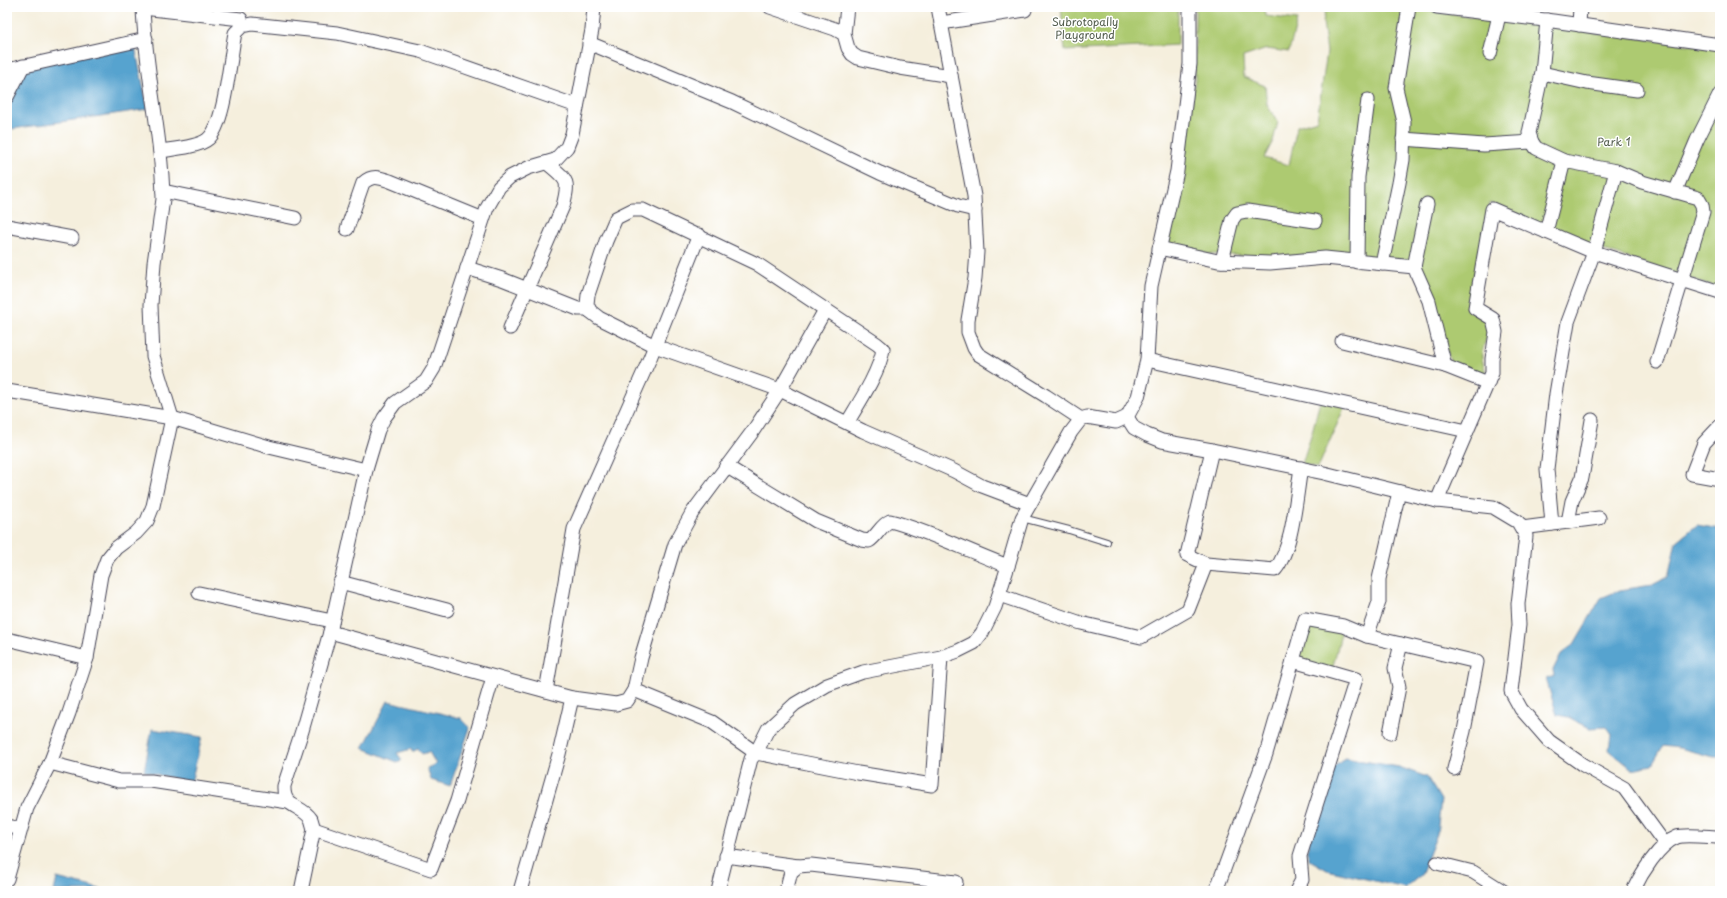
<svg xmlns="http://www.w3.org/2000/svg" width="1727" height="898" font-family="'Playpen Sans',sans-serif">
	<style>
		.green { fill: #adca71; stroke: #687656 }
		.water { fill: #56a3cf; stroke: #3c6285 }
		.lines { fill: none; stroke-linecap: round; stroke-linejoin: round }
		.service-casing { stroke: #424153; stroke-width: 8 }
		.minor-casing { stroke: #424153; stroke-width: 15 }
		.service { stroke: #fff; stroke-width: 6 }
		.minor { stroke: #fff; stroke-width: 13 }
		.labels { text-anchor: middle; stroke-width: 3; stroke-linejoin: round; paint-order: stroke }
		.park-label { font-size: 11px; fill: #535d4e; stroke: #fff }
	</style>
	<rect width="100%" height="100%" fill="#fff"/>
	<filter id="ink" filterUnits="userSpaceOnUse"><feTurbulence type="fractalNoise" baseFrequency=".025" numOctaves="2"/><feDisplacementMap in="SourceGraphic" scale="8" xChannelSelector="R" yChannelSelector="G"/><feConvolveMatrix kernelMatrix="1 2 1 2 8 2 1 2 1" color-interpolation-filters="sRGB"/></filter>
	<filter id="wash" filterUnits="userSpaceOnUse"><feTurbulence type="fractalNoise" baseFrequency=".012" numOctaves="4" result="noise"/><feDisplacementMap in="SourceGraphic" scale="16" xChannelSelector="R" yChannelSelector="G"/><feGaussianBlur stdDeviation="0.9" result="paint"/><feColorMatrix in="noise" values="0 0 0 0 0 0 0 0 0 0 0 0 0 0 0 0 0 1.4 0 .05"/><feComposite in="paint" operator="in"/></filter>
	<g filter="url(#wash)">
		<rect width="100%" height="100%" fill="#f5efdd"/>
		<g class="green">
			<polygon points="1061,7 1178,7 1178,45 1065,51"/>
			<path d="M 1195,7 L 1265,7 L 1266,16 L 1297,20 L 1289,52 L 1267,49 L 1243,57 L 1244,77 L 1265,86 L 1267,105 L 1278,122 L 1273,141 L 1264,158 L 1289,165 L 1297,126 L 1317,120 L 1327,52 L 1323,22 L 1326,7 L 1398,7 L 1720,49 L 1720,288 L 1585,244 L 1490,203 L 1466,309 L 1489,323 C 1489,338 1484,341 1482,354 C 1481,360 1486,369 1486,376 L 1450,361 L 1425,276 L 1408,260 L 1331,254 L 1271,257 L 1209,254 L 1168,245 L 1183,172 L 1195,79 Z"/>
			<polygon points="1320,401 1345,406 1318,468 1302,464 1312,432"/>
			<polygon points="1305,619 1343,626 1332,670 1293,661"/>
		</g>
		<g class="water">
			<polygon points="133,37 148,109 12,129 7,102 7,70"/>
			<polygon points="1697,525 1720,529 1720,757 1714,757 1679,748 1663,746 1652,765 1632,769 1609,750 1611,734 1606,727 1590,728 1568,717 1557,715 1546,679 1554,676 1553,670 1561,654 1574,644 1601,598 1620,590 1652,585 1668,577 1676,542"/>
			<polygon points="388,701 461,718 470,728 450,786 431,780 427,768 436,764 429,752 422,754 418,749 412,752 411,749 397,753 402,760 397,762 363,748"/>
			<polygon points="152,729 202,737 191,783 144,771"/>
			<polygon points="1345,758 1399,767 1427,777 1441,800 1437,834 1421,875 1405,888 1327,870 1308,859 1308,840 1334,767"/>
			<polygon points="57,878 108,891 54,891"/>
		</g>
	</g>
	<g filter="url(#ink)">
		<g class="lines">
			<g class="service-casing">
				<polyline id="service" points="1022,518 1069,530 1107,542"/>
			</g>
			<g class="minor-casing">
				<g id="minor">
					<polyline points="770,7 835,29 844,34 848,48 852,54 858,58 900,68 951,76"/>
					<polyline points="938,7 974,196 977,252 975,278 968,320 968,332 974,348 978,354 1046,396 1081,419"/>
					<polyline points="1437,7 1553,21 1720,45"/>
					<polyline points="143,8 241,19"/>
					<polyline points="1547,20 1542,73 1529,133 1532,142 1536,148 1564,161 1616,171 1642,182 1698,198 1702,205 1703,212 1657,362"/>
					<polyline points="941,23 1025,10"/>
					<polyline points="1579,25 1580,7"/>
					<polyline points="844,34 847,7"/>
					<polyline points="589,43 732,102 880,173 958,206 975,210"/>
					<polyline points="1490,54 1499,15"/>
					<polyline points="7,70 146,39"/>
					<polyline points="1542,73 1587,83 1637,90"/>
					<polyline points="7,97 23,66"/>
					<polyline points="1403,139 1484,145 1532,142"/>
					<path d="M 160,151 C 173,149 199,147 208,139 C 225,125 230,57 235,33 L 242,26 L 252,24 L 337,33 L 420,51 L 577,106"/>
					<polyline points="163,191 295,218"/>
					<polyline points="1675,192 1697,140 1720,94"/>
					<polyline points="7,226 72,238"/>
					<path d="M 347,229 L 363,183 C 372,175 378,177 390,181 L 483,219"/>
					<polyline points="1546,232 1564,161"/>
					<polyline points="1159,248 1218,261 1270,263 1325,258 1414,267 1429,301 1445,366"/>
					<polyline points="1222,261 1232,220 1237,213 1247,211 1315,221"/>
					<polyline points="1357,262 1358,177 1368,100"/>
					<polyline points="1382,264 1399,183 1403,160 1404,122 1396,88 1409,7"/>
					<polyline points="1414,267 1427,204"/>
					<polyline points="467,268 502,279 578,309 589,309 590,311"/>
					<path d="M 510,328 L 563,206 C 570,179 567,180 547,163"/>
					<polyline points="1342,341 1445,366 1488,383"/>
					<polyline points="1147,360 1467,431"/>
					<polyline points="7,391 172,418 269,447 366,470"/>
					<polyline points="1127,417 1134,428 1147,435 1162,441 1212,450 1324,473 1437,501"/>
					<path d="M 847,423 C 859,403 880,371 883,349 L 877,344 L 757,264 L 643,210 L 632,210 L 616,218 L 606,241 L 588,295 L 587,304 L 590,311 L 599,318 L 655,346 L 780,390 L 863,431 L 954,471 L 982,486 L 1030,504"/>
					<polyline points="1720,426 1704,443 1692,474 1720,479"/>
					<path d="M 726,466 L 816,521 L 862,540 L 869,541 C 877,536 881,525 890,521 C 929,531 970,552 1008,566"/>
					<polyline points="1568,522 1572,501 1582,478 1592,420"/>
					<polyline points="1552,524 1547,469 1556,394 1568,322 1594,252 1616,171"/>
					<polyline points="1522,528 1599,518"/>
					<path d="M 1206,564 L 1275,570 C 1293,548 1296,497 1301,468"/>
					<polyline points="340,582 447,610"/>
					<polyline points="199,593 332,621"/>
					<polyline points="999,595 1081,623 1141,637 1188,610 1206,564 1187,555 1212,450"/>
					<polyline points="330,632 572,698 616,704 627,701 634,690 641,658 675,544 692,513 753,431 780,390 825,310"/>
					<polyline points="1367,636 1477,662 1464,731 1454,769"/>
					<polyline points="7,639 87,658"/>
					<polyline points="1293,661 1356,679 1300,856 1302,880 1296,891"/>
					<polyline points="634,690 712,722 756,753 858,773 932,785 941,657"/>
					<polyline points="546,691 574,529 650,358 699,235"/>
					<polyline points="1390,733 1399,687 1395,668 1401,644"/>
					<polyline points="50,763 119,781 151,781 288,802"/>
					<polyline points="7,826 20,829"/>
					<polyline points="314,829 431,869 457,801 493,677"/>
					<polyline points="1665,844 1624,788 1583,765 1549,741 1521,709 1511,691 1519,625 1518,604 1526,536 1518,522 1493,507 1437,501 1492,373 1492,359 1496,332 1493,319 1475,308 1492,209 1594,252 1720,292"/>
					<polyline points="726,856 798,866"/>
					<polyline points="1437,863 1473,872 1503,891"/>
					<path d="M 7,879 L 27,808 L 50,763 L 69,713 L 87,658 L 101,575 L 107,559 L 116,548 L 136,533 L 147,521 L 153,506 L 172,418 L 153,356 L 151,305 L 154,263 L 163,199 C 162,134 145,72 143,7"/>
					<path d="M 301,891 L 314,829 C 313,826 312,822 311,819 C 301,804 283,809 284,786 L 302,731 L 330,632 L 366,470 L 378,430 L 384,418 L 395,403 L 426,381 L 434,368 L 487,208 L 499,187 L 510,177 L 528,168 L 555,160 L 567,147 L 572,134 L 592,30 L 594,7"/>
					<polyline points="520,891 559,754 572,698"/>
					<polyline points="718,891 751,759 756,753 768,729 795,704 827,685 863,672 941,657 958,651 974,643 982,633 995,607 1008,566 1022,518 1071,432 1081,419 1087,417 1116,422 1127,417 1138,397 1147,360 1151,286 1177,171 1190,64 1190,7"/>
					<polyline points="786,891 791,872 798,866 811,865 956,882"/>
					<polyline points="1216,891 1266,754 1305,619 1343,626 1367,636 1379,602 1379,579 1399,492"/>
					<path d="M 1633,891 C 1641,874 1659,844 1677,837 C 1684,834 1711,837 1720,837"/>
				</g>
			</g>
			<use href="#service" class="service"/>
			<use href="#minor" class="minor"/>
		</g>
	</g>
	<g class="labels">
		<g class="park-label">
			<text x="1085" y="26">Subrotopally<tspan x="1085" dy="13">Playground</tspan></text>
			<text x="1614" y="146">Park 1</text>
		</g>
	</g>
	<rect width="1727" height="898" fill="none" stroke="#fff" stroke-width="24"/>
</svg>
